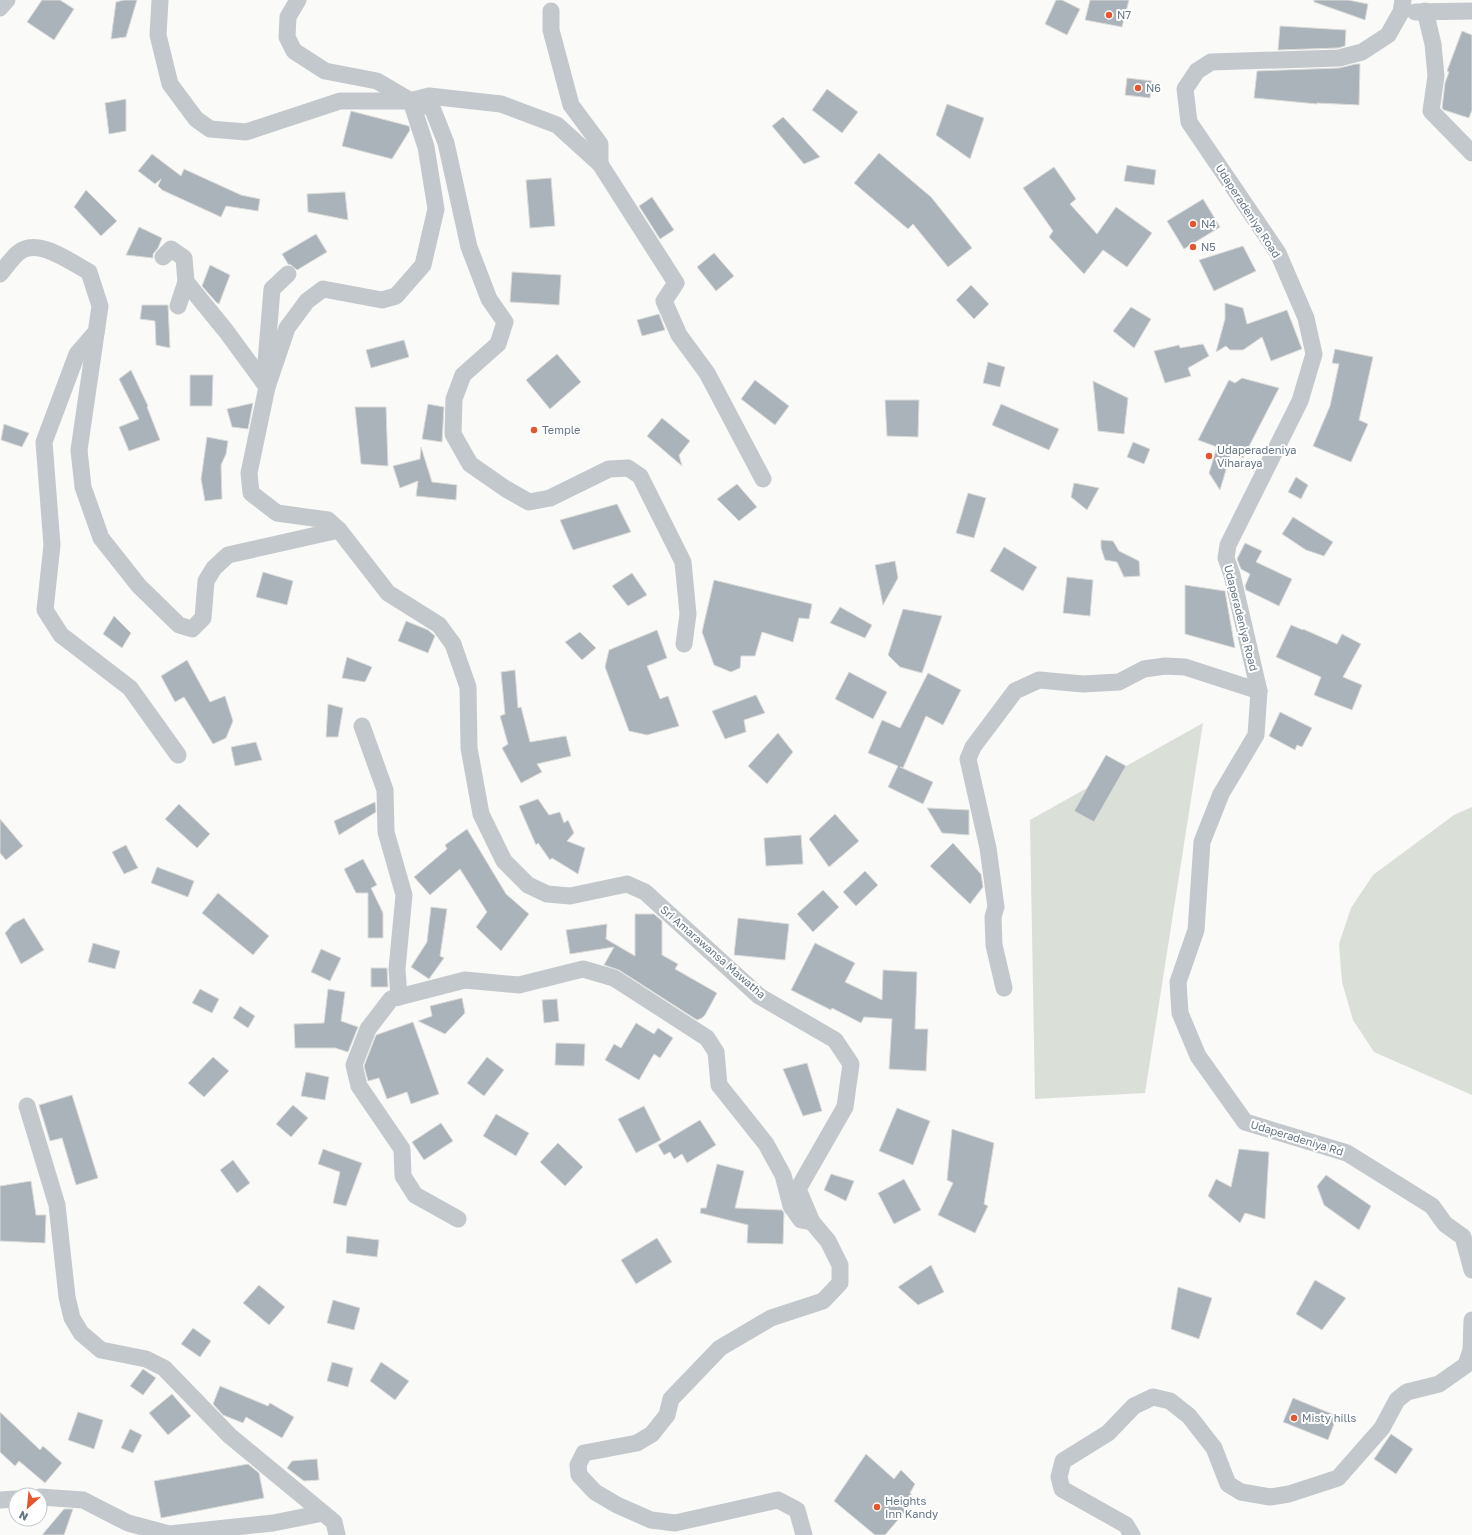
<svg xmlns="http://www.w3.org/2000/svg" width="1472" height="1535" font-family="'Golos Text',sans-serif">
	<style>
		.green { fill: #dadfd7 }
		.building { fill: #aab3b9; stroke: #dcdcda }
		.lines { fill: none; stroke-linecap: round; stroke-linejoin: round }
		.minor { stroke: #c3c8cc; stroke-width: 17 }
		.poi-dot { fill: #e4572e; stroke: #fff; stroke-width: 1.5 }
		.labels { text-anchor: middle; stroke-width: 4; stroke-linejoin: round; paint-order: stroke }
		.poi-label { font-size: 11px; fill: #657683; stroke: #fff; text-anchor: start }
		.street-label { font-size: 11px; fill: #657683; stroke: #fff }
	</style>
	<rect width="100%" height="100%" fill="#fafaf8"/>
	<g class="green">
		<polygon points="1203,723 1145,1093 1035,1099 1030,820"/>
		<polygon points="1472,807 1472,1095 1374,1052 1353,1020 1342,982 1339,944 1351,908 1373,875 1454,815"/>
	</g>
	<g class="building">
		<polygon points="42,0 60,0 74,9 54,40 27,22"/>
		<polygon points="124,0 137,0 126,37 111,39 116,2"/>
		<polygon points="1056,0 1062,0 1080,9 1067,35 1045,24"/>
		<polygon points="1090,0 1129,0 1122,27 1085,20"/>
		<polygon points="1314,0 1348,0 1368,4 1365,20 1314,2"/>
		<polygon points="1280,26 1346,30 1345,46 1338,48 1278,50"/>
		<polygon points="1462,31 1472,35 1472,110 1469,118 1444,110 1442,108 1445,83 1449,72 1447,71"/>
		<polygon points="1356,64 1360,64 1359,105 1317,103 1317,104 1254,98 1257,71 1339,68"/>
		<polygon points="1127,78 1152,81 1150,98 1125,95"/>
		<polygon points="827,89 858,112 842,133 812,110"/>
		<polygon points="126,99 126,131 109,134 105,103"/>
		<polygon points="947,104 984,118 970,159 936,135"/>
		<polygon points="351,111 409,126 410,130 392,159 342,146"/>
		<polygon points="783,117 801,136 820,157 804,164 772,126"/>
		<polygon points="879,153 931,197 972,248 948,267 913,224 908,229 854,183"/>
		<polygon points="152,154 181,176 184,169 241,195 260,199 258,211 226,206 221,217 162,190 158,186 161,179 155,184 138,171"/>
		<polygon points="1127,165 1156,170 1154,185 1124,181"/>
		<polygon points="1054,167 1076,199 1070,204 1097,234 1116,207 1152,233 1127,267 1103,250 1084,274 1049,237 1053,231 1023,188"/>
		<polygon points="551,178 555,226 530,228 526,180"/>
		<polygon points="86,190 117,221 101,236 74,207"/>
		<polygon points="345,192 348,220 308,212 307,194"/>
		<polygon points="652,197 674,230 660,239 639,206"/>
		<polygon points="1203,199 1220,227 1184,249 1167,221"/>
		<polygon points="139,227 162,238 158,248 153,254 153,258 126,255"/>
		<polygon points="316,234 327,252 297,270 291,265 288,264 282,254"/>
		<polygon points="1243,246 1256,271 1214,291 1199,260"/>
		<polygon points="714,253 734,276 716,291 697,267"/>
		<polygon points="210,265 230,275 219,304 216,302 202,286"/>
		<polygon points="512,272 561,275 559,305 510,302"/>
		<polygon points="971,285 989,304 974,319 956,300"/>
		<polygon points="1225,303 1243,308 1247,324 1287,310 1302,349 1271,361 1262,337 1243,350 1230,350 1226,346 1216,352 1225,319"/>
		<polygon points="142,305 168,305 170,348 156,345 155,321 140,319"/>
		<polygon points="1131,307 1151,319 1134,348 1113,331"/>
		<polygon points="659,314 665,330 642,336 637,320"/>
		<polygon points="404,340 409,357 371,368 366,350"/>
		<polygon points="1203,344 1209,356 1188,368 1191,376 1165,383 1154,351 1179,345 1180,348"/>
		<polygon points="1335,349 1373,357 1359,420 1368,424 1351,462 1313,446 1330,406 1339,364 1332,363"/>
		<polygon points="557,354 581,382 550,409 526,380"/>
		<polygon points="988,362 1005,367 1000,387 983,383"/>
		<polygon points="131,370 148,406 147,407 160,440 129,451 119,427 139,419 119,379"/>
		<polygon points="190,375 213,375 212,406 190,406"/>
		<polygon points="1242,378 1279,388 1243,458 1231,453 1220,490 1209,473 1217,447 1198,440 1229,380 1235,383"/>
		<polygon points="755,380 789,406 775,425 741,399"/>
		<polygon points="1093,381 1128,398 1124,434 1098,431"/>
		<polygon points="885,400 919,400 918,437 887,436"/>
		<polygon points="253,403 248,429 232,427 227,409"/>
		<polygon points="428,404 444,407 442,442 422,439"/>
		<polygon points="1001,404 1059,429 1049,450 992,425"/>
		<polygon points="355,407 386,407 388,466 361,464"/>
		<polygon points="662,418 690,441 679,455 682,466 647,436"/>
		<polygon points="4,424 29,433 22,447 1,440"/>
		<polygon points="207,437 228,441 226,454 221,465 222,499 205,501 201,479"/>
		<polygon points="1133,442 1150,449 1144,464 1127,457"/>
		<polygon points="421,447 432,482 457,485 456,500 416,496 418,481 400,488 393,466 420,459"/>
		<polygon points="1296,477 1308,485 1301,499 1288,492"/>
		<polygon points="1074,483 1099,488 1087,510 1071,497"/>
		<polygon points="737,484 757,507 739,521 717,499"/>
		<polygon points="968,493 986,498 974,538 956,533"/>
		<polygon points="617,504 631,532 573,550 560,520"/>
		<polygon points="1293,517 1333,542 1324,556 1306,550 1282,534"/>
		<polygon points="1101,540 1113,541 1119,551 1139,561 1140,576 1124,577 1117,562 1105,560 1101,548"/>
		<polygon points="1245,543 1262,551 1256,562 1292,579 1279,606 1246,590 1245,586 1250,574 1241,569 1237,559"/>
		<polygon points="1004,547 1037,567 1023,591 990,571"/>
		<polygon points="895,561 898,578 883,605 875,565"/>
		<polygon points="263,572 293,581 287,605 256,597"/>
		<polygon points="632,573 647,595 628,606 612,586"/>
		<polygon points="1067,577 1093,580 1090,616 1063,613"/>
		<polygon points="714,580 812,604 809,619 799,618 793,642 762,632 755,656 741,656 740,668 731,672 714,665 702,632"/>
		<polygon points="1185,585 1225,591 1235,648 1185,634"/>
		<polygon points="840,607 872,625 865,638 830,623"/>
		<polygon points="903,609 942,616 922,673 900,667 888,655"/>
		<polygon points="114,616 131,633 122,648 103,634"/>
		<polygon points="406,621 428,630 435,636 428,653 398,641"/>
		<polygon points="1291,625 1303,630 1303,629 1337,644 1342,634 1361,644 1343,677 1362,685 1352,710 1314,695 1321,677 1276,657"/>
		<polygon points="657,630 667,658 647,666 660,699 668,696 679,726 647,735 629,731 605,667 609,650"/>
		<polygon points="580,632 596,648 582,660 565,642"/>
		<polygon points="347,657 372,667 365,682 342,678"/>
		<polygon points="187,660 210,702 225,696 233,721 226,738 213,744 184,697 175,702 161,676"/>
		<polygon points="515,670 518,708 521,707 530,742 566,736 571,756 537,764 542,772 521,783 502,748 508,744 500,716 505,714 501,672"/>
		<polygon points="849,672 887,692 873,719 835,699"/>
		<polygon points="928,673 961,690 943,725 926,716 903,768 900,767 933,782 923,804 888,787 898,766 868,753 882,720 900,728"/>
		<polygon points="756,695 765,713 744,720 746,732 725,739 712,711"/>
		<polygon points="328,704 343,708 338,737 326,737"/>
		<polygon points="1280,712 1312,728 1302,747 1297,745 1295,750 1269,736"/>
		<polygon points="778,733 793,752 767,784 748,766"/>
		<polygon points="256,742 262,760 235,766 231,747"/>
		<polygon points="1106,755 1126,766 1094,822 1074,811"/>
		<polygon points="538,799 549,815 560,812 564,823 568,820 574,833 567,841 585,848 578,874 552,858 550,860 538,843 536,845 519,806"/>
		<polygon points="375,802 376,812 339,835 334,821"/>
		<polygon points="179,804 210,834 197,848 165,819"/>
		<polygon points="927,808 969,810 969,835 942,833"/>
		<polygon points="835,814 859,841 829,867 809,839"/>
		<polygon points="0,819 23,846 6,860 0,853"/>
		<polygon points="467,829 506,894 529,914 501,951 476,927 487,912 460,869 430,895 414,877 447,849 445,845"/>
		<polygon points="801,835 803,864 766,866 764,838"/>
		<polygon points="953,843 981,874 983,887 970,904 930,866"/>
		<polygon points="126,845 138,868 124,874 112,852"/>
		<polygon points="363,859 377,885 371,888 383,913 383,938 368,938 368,893 356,893 344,869"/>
		<polygon points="157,867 194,881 188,897 151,883"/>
		<polygon points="865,871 878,885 856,906 843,892"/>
		<polygon points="823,890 839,907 813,932 797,914"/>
		<polygon points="218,893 269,936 253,955 202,913"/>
		<polygon points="431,907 447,909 440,956 444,958 429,979 411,967 427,942"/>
		<polygon points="635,914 654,914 662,921 662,955 678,964 675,969 717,993 705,1015 702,1018 697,1020 619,970 604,965 614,947 570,954 566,930 607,924 606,939 635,956"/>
		<polygon points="24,918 44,950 21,964 5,933 13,924"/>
		<polygon points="738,918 789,924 785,960 734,955"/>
		<polygon points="93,943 120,951 115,969 88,962"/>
		<polygon points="815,943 855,963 845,982 882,1000 883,970 917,972 915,1029 928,1029 926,1071 889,1069 892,1019 864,1017 861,1023 832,1008 831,1010 791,990"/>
		<polygon points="321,949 341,958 330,981 311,972"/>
		<polygon points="371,968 387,968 388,987 371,987"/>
		<polygon points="200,989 219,999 212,1013 192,1003"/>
		<polygon points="328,989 345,992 341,1021 358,1027 348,1052 335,1048 295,1048 294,1024 324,1023"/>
		<polygon points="462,998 465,1013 445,1034 418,1021 432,1016 430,1006"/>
		<polygon points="557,999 559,1021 544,1023 542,1000"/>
		<polygon points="240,1006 255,1016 248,1028 233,1018"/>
		<polygon points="413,1022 439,1094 411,1104 407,1092 387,1099 379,1078 368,1081 364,1066 376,1035"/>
		<polygon points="636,1023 654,1034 658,1028 673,1038 660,1058 654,1054 639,1080 605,1060 614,1044 621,1048"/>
		<polygon points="556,1043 585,1044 584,1066 555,1065"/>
		<polygon points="213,1057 229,1071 204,1097 188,1083"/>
		<polygon points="487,1057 504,1070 484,1096 467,1083"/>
		<polygon points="807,1063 822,1111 803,1116 783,1069"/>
		<polygon points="306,1072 329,1077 325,1100 301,1096"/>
		<polygon points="72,1095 98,1178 76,1185 62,1138 50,1141 39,1105"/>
		<polygon points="293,1105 308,1118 291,1137 276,1124"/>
		<polygon points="644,1106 661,1140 636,1153 618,1119"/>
		<polygon points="897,1108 930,1121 913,1165 879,1151"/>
		<polygon points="496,1114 529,1133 516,1156 483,1136"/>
		<polygon points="700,1120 716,1145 687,1163 682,1154 674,1159 670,1152 664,1155 658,1145"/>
		<polygon points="441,1123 453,1141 424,1160 412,1142"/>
		<polygon points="952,1129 994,1143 984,1204 988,1206 975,1233 938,1215 953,1183 947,1180"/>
		<polygon points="558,1143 583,1167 565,1186 540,1162"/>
		<polygon points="323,1149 362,1163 346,1206 333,1203 340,1172 318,1164"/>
		<polygon points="1239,1149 1269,1152 1265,1219 1245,1213 1240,1223 1208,1196 1216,1179 1231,1187"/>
		<polygon points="233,1160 250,1183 237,1193 220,1170"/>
		<polygon points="717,1164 744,1171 735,1208 782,1210 784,1213 783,1244 747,1243 748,1225 700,1213 701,1208 706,1208"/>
		<polygon points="831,1174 854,1181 846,1201 824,1190"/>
		<polygon points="1326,1175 1371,1206 1359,1230 1324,1205 1317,1186"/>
		<polygon points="904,1179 921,1210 894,1224 878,1193"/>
		<polygon points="31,1181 36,1215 46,1215 45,1243 0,1241 0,1186"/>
		<polygon points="347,1236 379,1240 377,1257 346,1253"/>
		<polygon points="657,1238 672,1262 636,1284 621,1260"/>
		<polygon points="931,1265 944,1292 918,1305 898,1287"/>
		<polygon points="1315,1280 1346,1298 1322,1330 1296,1314"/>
		<polygon points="259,1285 285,1307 269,1325 243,1303"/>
		<polygon points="1178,1287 1212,1298 1199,1339 1171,1329"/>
		<polygon points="333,1300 360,1308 354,1330 327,1323"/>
		<polygon points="193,1328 211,1341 200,1357 181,1344"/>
		<polygon points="332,1362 353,1368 348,1387 327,1381"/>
		<polygon points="381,1362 409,1381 395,1400 370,1381"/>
		<polygon points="143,1369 156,1378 143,1395 130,1386"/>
		<polygon points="220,1386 268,1406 270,1403 294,1417 282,1438 246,1417 243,1423 223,1415 213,1404"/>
		<polygon points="172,1394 191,1416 168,1435 149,1413"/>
		<polygon points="1293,1398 1337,1416 1328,1440 1283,1422"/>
		<polygon points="0,1412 40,1450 43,1446 62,1463 45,1483 19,1461 15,1466 0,1452"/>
		<polygon points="78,1412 103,1420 94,1449 68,1440"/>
		<polygon points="130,1429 142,1435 133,1453 121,1448"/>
		<polygon points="1391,1434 1413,1449 1396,1474 1374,1459"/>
		<polygon points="866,1454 894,1479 901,1470 915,1484 910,1493 915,1500 885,1535 875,1535 834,1501"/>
		<polygon points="317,1459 319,1480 304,1481 287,1468 292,1461"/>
		<polygon points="248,1464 259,1473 264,1498 161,1518 154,1481"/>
		<polygon points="64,1509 73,1509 64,1535 42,1535"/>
	</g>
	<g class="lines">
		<g class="minor">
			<polyline points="160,0 158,35 170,84 196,119 210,129 246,132 340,101 411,101 425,104 433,110 446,143 469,247 489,299 505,322 498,344 463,375 454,399 453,434 470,464 506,489 529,502 550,498 609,469 628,468 640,476 683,562 688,614 684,644"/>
			<polyline points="298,0 288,17 287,37 294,51 325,71 377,81 411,101 426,147 436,209 423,265 396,296 382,300 323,289 307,301 287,328 267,387 249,473 251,493 277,513 328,520 339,530 388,593 439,625 453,644 468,687 469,748 481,814 504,861 528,885 547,894 570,896 627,884 645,892 759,996 835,1040 851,1064 845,1107 798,1189 812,1222 828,1241 840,1265 840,1283 823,1301 771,1318 720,1348 671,1399 667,1415 652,1434 637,1443 584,1453 578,1465 579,1475 595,1492 617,1505 651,1520 675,1523 778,1500 797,1510 804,1535"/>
			<polyline points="1403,0 1401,12 1388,35 1362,52 1339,58 1211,62 1197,71 1185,89 1189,122 1278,253 1306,318 1314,354 1300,401 1228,545 1226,558 1232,575 1259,691 1256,735 1221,794 1202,842 1196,930 1178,982 1180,1013 1198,1056 1245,1122 1347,1153 1432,1206 1445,1224 1463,1237 1472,1270"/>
			<polyline points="0,8 7,0"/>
			<polyline points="551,11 551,30 571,105 600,144 600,164"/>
			<polyline points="1425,11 1433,44 1436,76 1431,111 1472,153"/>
			<polyline points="1415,12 1472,11"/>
			<polyline points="413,100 429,96 501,104 557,125 600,164 676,283 664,301 679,335 707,373 763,479"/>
			<polyline points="163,257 171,249 184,258 186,282"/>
			<path d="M 0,274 C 6,267 11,259 18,253 C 37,236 72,263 89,272 L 100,306 L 79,450 L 83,487 L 101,538 L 139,586 L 179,625 L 192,629 L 203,618 L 206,581 L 214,568 L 228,555 L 339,530"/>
			<polyline points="178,306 186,282 226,331 267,387"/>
			<polyline points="96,332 77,354 44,442 52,545 45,610 61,635 130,688 178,755"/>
			<polyline points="265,374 272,289 288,274"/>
			<polyline points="362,726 385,790 386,832 404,895 397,969 399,997"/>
			<polyline points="1004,988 994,945 993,917 996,907 988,848 968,759 973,747 1015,691 1039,680 1083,684 1119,682 1144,669 1165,666 1185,667 1259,691"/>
			<polyline points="27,1106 57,1205 67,1297 72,1318 81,1333 101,1350 146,1359 164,1368 230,1436 334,1522 337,1535"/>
			<polyline points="458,1219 415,1195 403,1176 402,1149 359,1086 354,1065 368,1029 391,999 465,980 519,985 583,969 614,978 707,1038 716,1052 719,1085 766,1144 783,1175 791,1206 801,1220 812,1222"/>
			<polyline points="40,1497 83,1500 128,1523 169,1534 273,1523 323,1513"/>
			<polyline points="0,1500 16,1499"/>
			<polyline points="1132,1535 1126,1525 1062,1489 1059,1477 1063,1461 1108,1433 1134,1406 1153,1397 1170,1401 1189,1416 1214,1448 1228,1484 1241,1492 1270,1497 1289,1494 1338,1478 1382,1428 1397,1400 1407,1392 1439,1384 1466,1365 1471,1350 1472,1320"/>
		</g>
	</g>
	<g class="poi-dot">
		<circle cx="1109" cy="15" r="4"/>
		<circle cx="1138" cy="88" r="4"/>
		<circle cx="1193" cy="224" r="4"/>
		<circle cx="1193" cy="247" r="4"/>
		<circle cx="534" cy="430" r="4"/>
		<circle cx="1209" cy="456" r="4"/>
		<circle cx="1294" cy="1418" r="4"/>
		<circle cx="877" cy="1507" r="4"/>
	</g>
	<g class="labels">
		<g class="poi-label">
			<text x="1117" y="19">N7</text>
			<text x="1146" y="92">N6</text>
			<text x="1201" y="228">N4</text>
			<text x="1201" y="251">N5</text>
			<text x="542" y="434">Temple</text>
			<text x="1217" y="454">Udaperadeniya<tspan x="1217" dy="13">Viharaya</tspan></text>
			<text x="1302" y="1422">Misty hills</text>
			<text x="885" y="1505">Heights<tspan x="885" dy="13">Inn Kandy</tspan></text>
		</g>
		<g class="street-label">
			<text transform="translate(1248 211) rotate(57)" y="4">Udaperadeniya Road</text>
			<text transform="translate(1241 618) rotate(76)" y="4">Udaperadeniya Road</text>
			<text transform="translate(713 952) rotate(41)" y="4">Sri Amarawansa Mawatha</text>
			<text transform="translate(1297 1138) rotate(17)" y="4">Udaperadeniya Rd</text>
		</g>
	</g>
	<g transform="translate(28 1507) rotate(207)"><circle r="19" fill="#ffffff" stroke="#c1c8cd"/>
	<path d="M0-3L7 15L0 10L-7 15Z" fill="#e4572e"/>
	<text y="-6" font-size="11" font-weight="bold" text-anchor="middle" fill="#657683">N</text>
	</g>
</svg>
